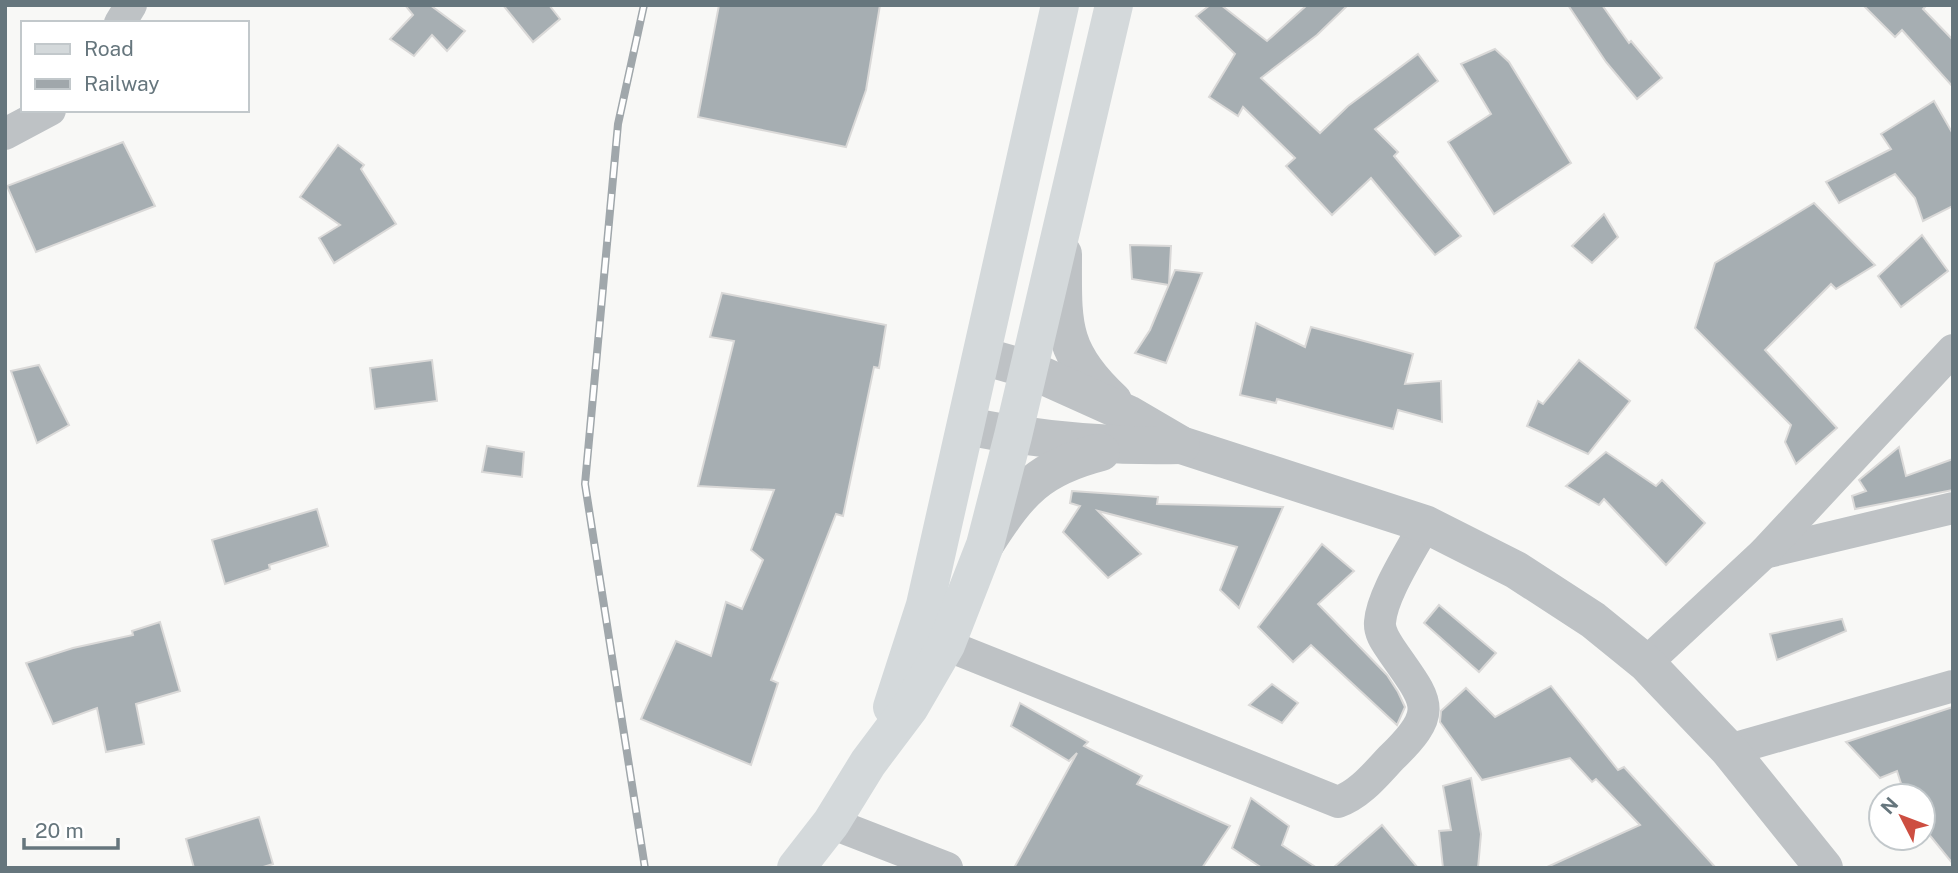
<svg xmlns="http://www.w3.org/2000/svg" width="1958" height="873" font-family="'Public Sans',sans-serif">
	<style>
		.building { fill: #a6aeb2; stroke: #dad9d8; stroke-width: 2 }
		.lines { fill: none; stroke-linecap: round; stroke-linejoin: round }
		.minor { stroke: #bec2c5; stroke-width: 32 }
		.tertiary { stroke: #bec2c5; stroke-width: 38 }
		.secondary { stroke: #d4d9db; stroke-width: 38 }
		.rail-casing { stroke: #a0a7ab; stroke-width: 8 }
		.rail { stroke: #fff; stroke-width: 5; stroke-dasharray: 16; stroke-linecap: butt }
	</style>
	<rect width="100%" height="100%" fill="#f8f8f6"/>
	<g class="building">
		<polygon points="405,5 430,5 465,31 447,51 432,35 414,56 390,39 413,15"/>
		<polygon points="503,5 549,5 560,19 533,42"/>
		<polygon points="719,5 880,5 866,90 846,147 698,117"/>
		<polygon points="1210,5 1221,5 1267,41 1307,5 1348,5 1317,35 1261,78 1320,133 1348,106 1418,54 1438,81 1375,129 1398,152 1394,156 1461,236 1435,255 1371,178 1332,215 1286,166 1295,158 1243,107 1238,116 1209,97 1235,54 1196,16"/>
		<polygon points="1568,5 1602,5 1629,43 1631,41 1662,78 1637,99 1606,62"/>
		<polygon points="1863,5 1927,5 1923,9 1953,40 1953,87 1902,30 1895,37"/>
		<polygon points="1495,49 1509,62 1571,163 1494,214 1448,142 1491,114 1461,64"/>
		<polygon points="1934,101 1953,134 1953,206 1923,221 1915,198 1895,174 1839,203 1826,182 1891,149 1881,134"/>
		<polygon points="123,142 155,206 36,252 7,186"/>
		<polygon points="338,145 364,165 361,169 396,224 334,263 319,238 340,225 300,197"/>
		<polygon points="1814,203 1875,265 1836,289 1831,284 1765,350 1837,428 1796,464 1785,442 1791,425 1695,328 1715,263"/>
		<polygon points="1604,214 1618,237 1592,263 1572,246"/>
		<polygon points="1922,235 1948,271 1901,307 1878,276"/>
		<polygon points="1130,245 1171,246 1169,285 1132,279"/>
		<polygon points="1175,270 1202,273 1166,363 1135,353 1150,330"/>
		<polygon points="722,293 886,325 879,368 874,367 843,516 836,514 771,680 778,683 751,765 641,719 676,641 711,656 726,602 742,609 763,560 751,550 774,490 698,486 734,341 710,337"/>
		<polygon points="1256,323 1305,347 1311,327 1413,354 1405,384 1441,381 1442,422 1398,410 1393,429 1277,399 1276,403 1240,395"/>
		<polygon points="432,360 437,401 375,409 370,368"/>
		<polygon points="1579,360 1630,401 1588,454 1527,426 1538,401 1543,404"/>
		<polygon points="39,365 69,425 37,443 11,371"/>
		<polygon points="487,446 524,452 522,477 482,472"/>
		<polygon points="1899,447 1906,476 1953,459 1953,490 1855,509 1852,496 1866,491 1859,480"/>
		<polygon points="1606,452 1656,486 1662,480 1705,523 1666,565 1604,499 1599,505 1566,486"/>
		<polygon points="1072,491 1158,497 1157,504 1283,507 1239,608 1220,590 1237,547 1098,511 1141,554 1108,578 1063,532 1080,506 1070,503"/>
		<polygon points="317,509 328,546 269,565 270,569 225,584 212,540"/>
		<polygon points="1322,544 1354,571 1318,604 1387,675 1398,692 1405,707 1397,725 1311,645 1293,662 1258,627"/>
		<polygon points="1439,605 1496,653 1479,672 1424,623"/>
		<polygon points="1842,619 1846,631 1777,660 1770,634"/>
		<polygon points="160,622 180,691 136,704 144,744 106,752 97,708 53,724 26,663 73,648 133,635 132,631"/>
		<polygon points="1272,684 1298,703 1282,723 1249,705"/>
		<polygon points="1551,686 1618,770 1624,767 1716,868 1545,868 1640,825 1596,779 1592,782 1570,758 1482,780 1440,722 1441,711 1466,688 1495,717"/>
		<polygon points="1020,703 1088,742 1084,746 1142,776 1137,784 1230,826 1202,868 1014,868 1077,753 1069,761 1011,726"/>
		<polygon points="1953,707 1953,864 1923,827 1923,796 1905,796 1897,771 1880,778 1846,742"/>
		<polygon points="1471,778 1481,834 1478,868 1443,868 1439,831 1451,830 1443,786"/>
		<polygon points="1251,798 1289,826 1282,845 1317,868 1262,868 1232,848"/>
		<polygon points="259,817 273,864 260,868 194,868 186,839"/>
		<polygon points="1382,825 1418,868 1333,868"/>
	</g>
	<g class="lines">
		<g class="minor">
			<polyline points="120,23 131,5"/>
			<polyline points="5,134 50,110"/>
			<polyline points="1764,553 1953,508"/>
			<path d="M 946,645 L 1338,802 C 1360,794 1375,775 1391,758 C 1441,710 1427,702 1392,651 C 1386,642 1379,633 1380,622 C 1382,594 1412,550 1425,524"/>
			<polyline points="1646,663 1764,553 1953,350"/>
			<polyline points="1729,750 1953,686"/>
			<polyline points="831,823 947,868"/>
		</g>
		<g class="tertiary">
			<path d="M 1063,254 C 1063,323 1059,351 1113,401"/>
			<polyline points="982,356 1028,369 1128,414 1181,445 1425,524 1516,570 1593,620 1646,663 1729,750 1824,868"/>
			<path d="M 966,426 C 1038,440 1108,447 1181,445"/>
			<path d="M 986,543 C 1020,490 1039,468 1101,452"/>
		</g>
		<g class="secondary">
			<polyline points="892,707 925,605 1060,5"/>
			<polyline points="796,868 831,823 868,763 910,707 946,645 985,545 1013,436 1114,5"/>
		</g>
		<g class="rail-casing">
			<polyline id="rail" points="644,5 618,124 585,484 645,868"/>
		</g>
		<use href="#rail" class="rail"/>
	</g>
	<rect width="1958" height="873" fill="none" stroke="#66767d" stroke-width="14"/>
	<rect x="21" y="21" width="228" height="91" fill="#ffffff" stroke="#c2c8cb" stroke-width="2"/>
	<rect x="35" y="44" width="35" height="10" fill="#d4d9db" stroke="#c2c8cb" stroke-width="2"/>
	<text x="84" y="56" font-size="21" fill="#66767d">Road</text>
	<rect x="35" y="79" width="35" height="10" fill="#a0a7ab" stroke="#c2c8cb" stroke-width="2"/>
	<text x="84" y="91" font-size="21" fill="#66767d">Railway</text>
	<g transform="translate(1902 817) rotate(312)"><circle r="33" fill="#ffffff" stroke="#c2c8cb" stroke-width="2"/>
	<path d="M0-5L12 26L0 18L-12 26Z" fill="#cd4e41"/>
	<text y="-10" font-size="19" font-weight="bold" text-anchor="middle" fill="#66767d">N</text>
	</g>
	<path d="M24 838v10h94v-10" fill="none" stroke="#66767d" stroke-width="3.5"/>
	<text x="35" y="838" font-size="21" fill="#66767d" stroke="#ffffff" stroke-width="5" paint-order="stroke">20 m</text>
</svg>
